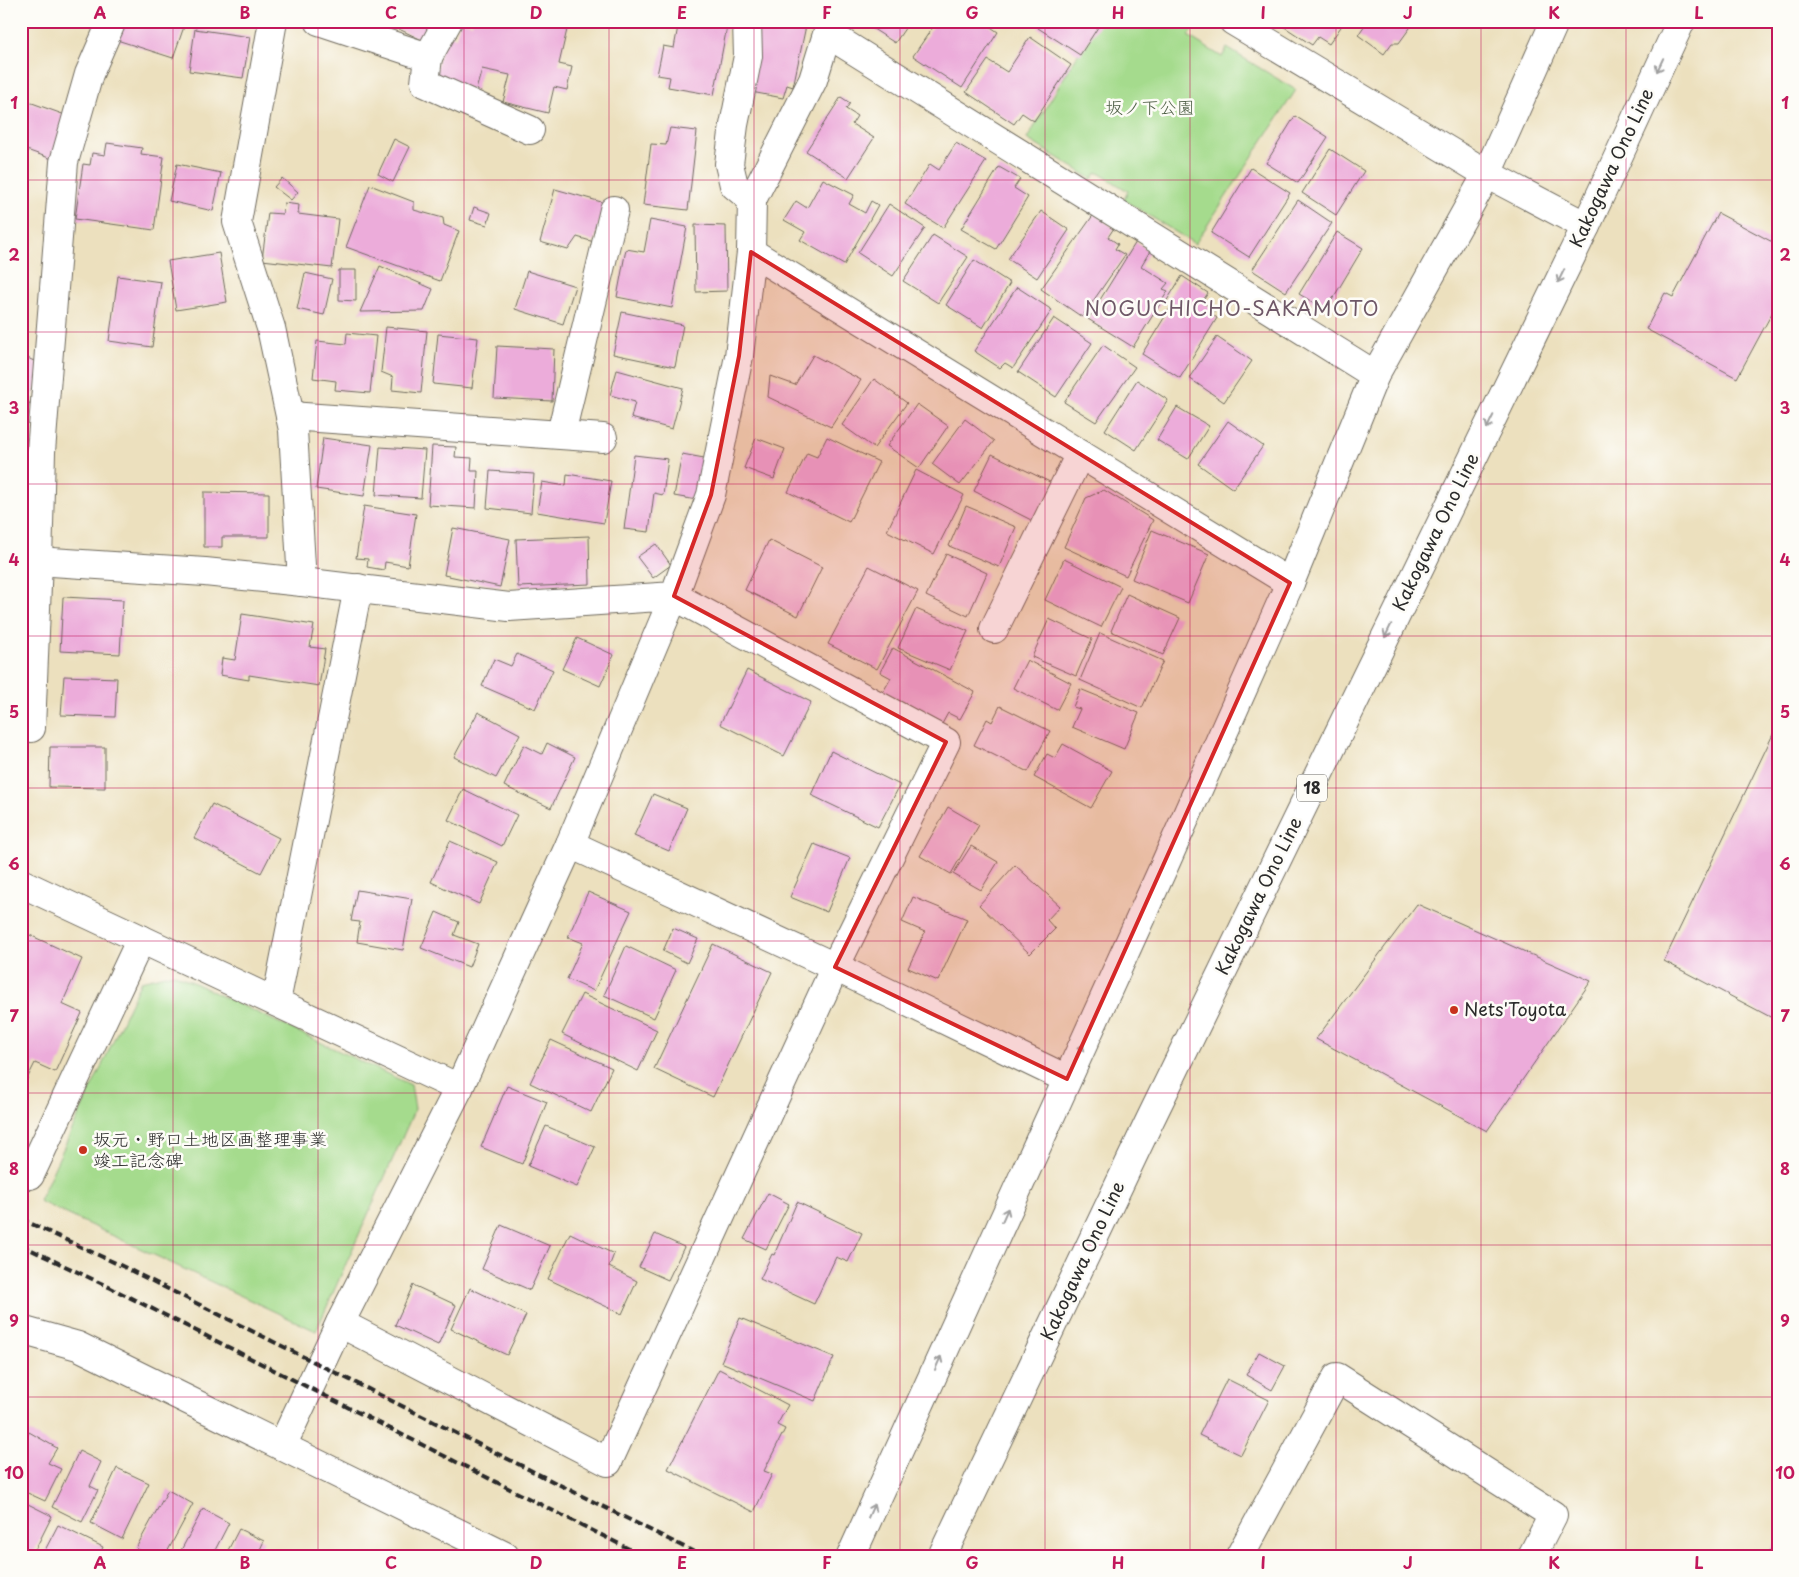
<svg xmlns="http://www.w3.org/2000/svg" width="1799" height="1577" font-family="'Playpen Sans','Klee One',sans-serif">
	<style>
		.green { fill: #a5db8d; stroke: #68835c }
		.building { fill: #ecacda }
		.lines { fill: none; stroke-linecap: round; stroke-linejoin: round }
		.minor-casing { stroke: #6f6a5e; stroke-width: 30 }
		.major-casing { stroke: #6f6a5e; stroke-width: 30 }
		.minor { stroke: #fff; stroke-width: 28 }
		.major { stroke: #fff; stroke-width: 28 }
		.rail { stroke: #2b2b2b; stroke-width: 4; stroke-dasharray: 8 4; stroke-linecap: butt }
		.oneway { stroke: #a0a0a0 }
		.marked { fill: #d62828; fill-opacity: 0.2; stroke: #d62828; stroke-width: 4; stroke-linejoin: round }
		.grid { fill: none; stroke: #c2185b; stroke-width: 1; stroke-opacity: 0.55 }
		.poi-dot { fill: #c8321e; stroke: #fdfcf7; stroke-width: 2 }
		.labels { text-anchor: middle; stroke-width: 5; stroke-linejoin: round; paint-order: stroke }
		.shield { fill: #fdfcf7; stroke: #6a6a68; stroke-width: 1 }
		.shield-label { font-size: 16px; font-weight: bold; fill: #2b2b2b }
		.park-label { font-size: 18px; fill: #506048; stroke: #fdfcf7 }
		.street-label { font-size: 18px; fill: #2b2b2b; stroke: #fdfcf7 }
		.poi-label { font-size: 18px; fill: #2b2b2b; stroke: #fdfcf7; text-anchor: start }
		.quarter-label { font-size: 20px; letter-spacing: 1px; fill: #6f5868; stroke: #fdfcf7 }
		.neatline { fill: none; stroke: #c2185b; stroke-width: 2 }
		.grid-label { font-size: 16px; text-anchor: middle; font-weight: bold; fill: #c2185b }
	</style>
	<rect width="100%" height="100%" fill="#fdfcf7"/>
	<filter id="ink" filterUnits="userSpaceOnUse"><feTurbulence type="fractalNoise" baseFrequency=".02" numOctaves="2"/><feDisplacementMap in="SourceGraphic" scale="10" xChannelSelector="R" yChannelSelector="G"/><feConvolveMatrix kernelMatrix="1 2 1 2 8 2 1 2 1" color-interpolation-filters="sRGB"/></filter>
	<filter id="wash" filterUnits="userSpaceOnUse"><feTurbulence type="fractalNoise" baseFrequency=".0096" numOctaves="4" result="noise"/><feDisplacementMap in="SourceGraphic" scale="20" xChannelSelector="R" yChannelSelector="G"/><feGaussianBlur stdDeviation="1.12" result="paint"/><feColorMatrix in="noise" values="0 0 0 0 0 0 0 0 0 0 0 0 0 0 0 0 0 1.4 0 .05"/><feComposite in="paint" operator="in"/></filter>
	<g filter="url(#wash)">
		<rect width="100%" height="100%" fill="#ece0be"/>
		<g class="green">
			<polygon points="1098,21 1183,21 1194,27 1188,36 1222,57 1227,48 1296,90 1195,244 1124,200 1128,191 1097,172 1092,179 1027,139"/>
			<polygon points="173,973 411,1085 415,1109 316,1331 39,1201 141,981"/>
		</g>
		<g id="blocks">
			<g class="building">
				<polygon points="123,21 186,21 173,58 117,40"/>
				<polygon points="382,21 431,21 422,40"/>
				<polygon points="460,21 472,24 473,21 569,21 559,64 572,67 567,90 554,87 548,113 503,102 510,75 482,69 476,90 434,80 445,35 456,37"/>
				<polygon points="679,21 728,21 714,95 668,87 670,77 657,75 663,46 674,48"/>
				<polygon points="761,21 807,21 793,87 787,85 783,98 746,91"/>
				<polygon points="865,21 910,21 895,43 864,23"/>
				<polygon points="937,21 982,21 998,32 962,88 913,56"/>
				<polygon points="1042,21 1102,21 1080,55 1038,28"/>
				<polygon points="1287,21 1345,21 1329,44 1318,37 1312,45 1283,26"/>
				<polygon points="1366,21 1415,21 1399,43 1392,43 1384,54 1358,35 1367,22"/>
				<polygon points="195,29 250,37 243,78 189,71"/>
				<polygon points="1030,37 1071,65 1034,121 1022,113 1014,124 966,92 988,60 1007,72"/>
				<polygon points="841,97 850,103 846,109 857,116 852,124 874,138 848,178 806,151"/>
				<polygon points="21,99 68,116 52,159 21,148"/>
				<polygon points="1295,116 1328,137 1298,183 1266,163"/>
				<polygon points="670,128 697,131 688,210 643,205 651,144 666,145"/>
				<polygon points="394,139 410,147 393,182 378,174"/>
				<polygon points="107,143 142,148 141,154 164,157 154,230 75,219 83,164 90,165 92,153 105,155"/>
				<polygon points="956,143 986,161 943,228 905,204 930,164 939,170"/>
				<polygon points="1330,149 1364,171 1336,215 1302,193"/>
				<polygon points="177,164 221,173 213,211 169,201"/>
				<polygon points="999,167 1020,179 1014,188 1028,197 996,249 961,229"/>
				<polygon points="1251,168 1290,193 1249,257 1211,233"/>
				<polygon points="282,178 298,192 291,200 274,187"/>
				<polygon points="823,179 854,195 849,204 865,213 871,201 878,205 844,265 800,240 805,232 784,220 796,201 807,208"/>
				<polygon points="370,185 414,202 414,210 443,218 444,225 459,231 440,281 346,247"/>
				<polygon points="555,189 605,203 594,242 577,237 568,250 540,242"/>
				<polygon points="1298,200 1332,223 1286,292 1252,270"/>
				<polygon points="284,203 299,205 298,214 338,219 332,268 262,260 268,213 283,214"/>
				<polygon points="889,204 925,228 893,276 858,253"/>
				<polygon points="474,207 491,213 487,225 470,220"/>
				<polygon points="1041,211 1069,230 1037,278 1008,259"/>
				<polygon points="1718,213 1778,245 1778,302 1737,378 1646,329 1665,293 1673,297"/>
				<polygon points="1094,214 1114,228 1108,237 1118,244 1115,249 1125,255 1082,317 1041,289"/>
				<polygon points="650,220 687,227 672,308 617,297 626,249 644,252"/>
				<polygon points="695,225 726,226 727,291 696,292"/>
				<polygon points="1337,232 1363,248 1326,310 1299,294"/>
				<polygon points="933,235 968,257 938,303 903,281"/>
				<polygon points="1136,242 1150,251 1141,266 1168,283 1163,289 1168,291 1133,347 1088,319"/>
				<polygon points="219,253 227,302 176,310 168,261"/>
				<polygon points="974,260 1010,283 983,328 946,305"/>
				<polygon points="380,266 433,289 424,311 360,312"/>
				<polygon points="339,270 356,270 356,301 339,300"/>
				<polygon points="527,271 575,286 563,324 515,309"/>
				<polygon points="305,273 332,279 324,315 297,309"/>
				<polygon points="118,276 161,282 152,347 109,341"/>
				<polygon points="1182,276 1208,293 1202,302 1215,310 1212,314 1217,318 1180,378 1142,354 1172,305 1166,302"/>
				<polygon points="1017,287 1052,310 1013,368 1005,363 1000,368 974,351"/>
				<polygon points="622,312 683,325 675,367 613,354"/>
				<polygon points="1054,318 1092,343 1056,397 1018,372"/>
				<polygon points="386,327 427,331 421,393 392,390 393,377 381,372"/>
				<polygon points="347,333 376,336 370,393 335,390 336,381 313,378 317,341 346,344"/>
				<polygon points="438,334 478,338 472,388 433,384"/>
				<polygon points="1217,337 1252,361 1224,402 1189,378"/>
				<polygon points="1103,345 1135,367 1096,422 1064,402"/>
				<polygon points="497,346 554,349 552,401 494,398"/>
				<polygon points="21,355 45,366 21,424"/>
				<polygon points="813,355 861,380 831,427 768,397 770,376 795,385"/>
				<polygon points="617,370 683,388 672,429 631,418 635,402 610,395"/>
				<polygon points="874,379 907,403 874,448 842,425"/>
				<polygon points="1137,380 1168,400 1136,450 1105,430"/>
				<polygon points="917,404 948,426 919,468 887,446"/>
				<polygon points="1177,407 1209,426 1188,459 1157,440"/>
				<polygon points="965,419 994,441 960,485 932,464"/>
				<polygon points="1228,421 1263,446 1233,489 1198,464"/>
				<polygon points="827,437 879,462 849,522 788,492 807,453 817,457"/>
				<polygon points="323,438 372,445 364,496 316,489"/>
				<polygon points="756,438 785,449 774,479 744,468"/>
				<polygon points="432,446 456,447 455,457 472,458 471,471 478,471 476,508 428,505"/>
				<polygon points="380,447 425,450 421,498 376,495"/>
				<polygon points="682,454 704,458 697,500 674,496"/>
				<polygon points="992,454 1054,484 1035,522 974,491"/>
				<polygon points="634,455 668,459 663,495 654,493 649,532 624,529"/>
				<polygon points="916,470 964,495 934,554 887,531"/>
				<polygon points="490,471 534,474 531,513 487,508"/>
				<polygon points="567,474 611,481 604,523 537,512 542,482 566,486"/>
				<polygon points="1104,490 1153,520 1126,576 1064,547 1086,498"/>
				<polygon points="204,492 269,493 269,537 222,537 222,547 204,547"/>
				<polygon points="364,506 416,514 408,566 385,562 384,570 367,567 368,559 356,558"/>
				<polygon points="966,506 1016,527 999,567 949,546"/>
				<polygon points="453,528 510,539 500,587 444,575"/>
				<polygon points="1152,530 1209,554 1188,603 1132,579"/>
				<polygon points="589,536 590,584 518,587 516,539"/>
				<polygon points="769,540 822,567 798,616 745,590"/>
				<polygon points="656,544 671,565 653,578 637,557"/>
				<polygon points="946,554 987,573 968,616 926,596"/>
				<polygon points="1064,559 1121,587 1101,627 1045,600"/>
				<polygon points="869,566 918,591 877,669 828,644"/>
				<polygon points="1127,594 1180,618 1163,655 1111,631"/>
				<polygon points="63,597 123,600 120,654 60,651"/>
				<polygon points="916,609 968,631 950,670 898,648"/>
				<polygon points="242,614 314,625 310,647 325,649 319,686 249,675 249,680 220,675 222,658 235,660"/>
				<polygon points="1049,619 1092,639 1076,676 1032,657"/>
				<polygon points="1100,633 1163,661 1142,708 1080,680"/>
				<polygon points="577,638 614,655 600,686 562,669"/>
				<polygon points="893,648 975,692 960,719 948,713 942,724 883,692 891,678 880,672"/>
				<polygon points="517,654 553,670 535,709 482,686 494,659 511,666"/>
				<polygon points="1027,660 1071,683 1057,710 1013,688"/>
				<polygon points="747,670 811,702 784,756 720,724"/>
				<polygon points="64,676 117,678 115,717 61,715"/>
				<polygon points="1080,689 1139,713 1124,749 1072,727 1080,709 1073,707"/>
				<polygon points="1000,706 1050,731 1028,772 974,745 987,719 992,722"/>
				<polygon points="478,712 520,734 496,778 454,757"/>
				<polygon points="1778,724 1778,1021 1664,961"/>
				<polygon points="547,743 575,757 551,808 504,786 524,745 542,754"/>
				<polygon points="1063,744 1112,771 1091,808 1034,777 1047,754 1055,758"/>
				<polygon points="50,747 105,747 105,788 49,787"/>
				<polygon points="831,751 900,785 878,827 811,795"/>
				<polygon points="463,789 517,815 502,846 448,820"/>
				<polygon points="653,794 687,808 669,851 634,836"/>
				<polygon points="212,804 279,838 261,873 194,838"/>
				<polygon points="948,807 979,825 951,874 920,856"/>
				<polygon points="450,841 498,862 479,904 431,882"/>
				<polygon points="814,844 850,858 827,912 790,897"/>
				<polygon points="971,846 998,862 981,890 953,874"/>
				<polygon points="1015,865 1060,906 1047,920 1055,929 1030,954 979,905"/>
				<polygon points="357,890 412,899 403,950 357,942 360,922 351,921"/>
				<polygon points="588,892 631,911 594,991 567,979 583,943 568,937"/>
				<polygon points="913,897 967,919 938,981 908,968 925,932 902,922"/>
				<polygon points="1417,904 1591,981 1487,1131 1316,1039"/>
				<polygon points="436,912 459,922 454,935 478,944 469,967 421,948"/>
				<polygon points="673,928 698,939 687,963 663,951"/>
				<polygon points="21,931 82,959 62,1004 82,1013 55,1072 35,1063 26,1081 21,1079"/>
				<polygon points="713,944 772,972 713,1097 654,1069"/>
				<polygon points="626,946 676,970 654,1018 604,995"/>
				<polygon points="582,994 657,1030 638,1071 562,1034"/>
				<polygon points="551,1040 612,1068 591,1112 530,1083"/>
				<polygon points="507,1086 547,1102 522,1164 481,1147"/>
				<polygon points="546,1126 595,1147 577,1187 528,1166"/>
				<polygon points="768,1193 789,1204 766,1249 744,1239"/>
				<polygon points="797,1202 862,1233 848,1262 836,1257 814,1304 760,1279 772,1254 774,1255"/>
				<polygon points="501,1225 550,1246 530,1290 482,1269"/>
				<polygon points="570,1233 614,1254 609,1267 637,1281 622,1314 548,1279"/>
				<polygon points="655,1234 684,1247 668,1280 639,1267"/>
				<polygon points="413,1285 456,1305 438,1345 395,1325"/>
				<polygon points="470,1288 526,1315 507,1355 451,1329"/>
				<polygon points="740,1318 834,1357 815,1401 721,1362"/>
				<polygon points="1259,1352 1285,1366 1272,1390 1246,1375"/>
				<polygon points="719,1369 788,1405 777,1425 785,1429 764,1471 772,1474 754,1512 668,1469"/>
				<polygon points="1227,1379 1269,1400 1241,1455 1199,1435"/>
				<polygon points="29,1432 57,1448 48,1463 61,1469 45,1501 21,1490 21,1448"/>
				<polygon points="79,1451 101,1462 90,1486 98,1490 82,1522 52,1507"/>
				<polygon points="117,1468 149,1483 122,1539 91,1523"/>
				<polygon points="168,1490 193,1504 165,1556 150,1556 136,1548"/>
				<polygon points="22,1501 52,1516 32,1556 21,1556"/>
				<polygon points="203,1509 229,1523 212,1556 178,1556"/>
				<polygon points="58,1525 103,1547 99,1556 42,1556"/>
				<polygon points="239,1529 264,1541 257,1556 225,1556"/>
				<polygon points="1778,1541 1778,1556 1766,1556"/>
			</g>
		</g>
	</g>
	<g filter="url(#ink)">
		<use href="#blocks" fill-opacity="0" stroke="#6f6a5e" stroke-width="1"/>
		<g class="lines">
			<g class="minor-casing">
				<g id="minor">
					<polyline points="273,21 237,222 271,328 293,430 302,582"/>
					<polyline points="319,21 428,57 448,21"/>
					<polyline points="747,21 748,56 734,125 729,164 734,185 752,200"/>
					<polyline points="1233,21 1487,174 1586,226"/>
					<polyline points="828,34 1375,375"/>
					<polyline points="428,57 425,83 530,130"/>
					<polyline points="751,252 1290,583"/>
					<polyline points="290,416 603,438"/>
					<polyline points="561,434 614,210"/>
					<polyline points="21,560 205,572 302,582 509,607 674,596 946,742 835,967 608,1462 340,1323 459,1088 570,844 674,596 711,495 739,356 751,252 752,200 813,80 831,21"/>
					<polyline points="994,629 1080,454"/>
					<polyline points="31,728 38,561 41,452 64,162 89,74 112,21"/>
					<polyline points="570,844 835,967 1067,1079"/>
					<polyline points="21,883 459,1088"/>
					<polyline points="276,1002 358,588"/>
					<polyline points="21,1171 30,1175 141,939"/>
					<polyline points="21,1330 78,1346 505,1556"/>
					<polyline points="282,1446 340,1323"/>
					<polyline points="1240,1556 1337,1377 1553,1515 1532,1556"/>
				</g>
			</g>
			<g class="major-casing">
				<g id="major">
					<polyline points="851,1556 1165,864 1290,583 1375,375 1487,174 1555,21"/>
					<polyline points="942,1556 1150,1120 1586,226 1681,21"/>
				</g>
			</g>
			<use href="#minor" class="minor"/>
			<use href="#major" class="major"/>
			<g class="rail">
				<polyline points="21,1219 122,1266 702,1556"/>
				<polyline points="21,1245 111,1288 643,1556"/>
			</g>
		</g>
		<defs><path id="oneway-shaft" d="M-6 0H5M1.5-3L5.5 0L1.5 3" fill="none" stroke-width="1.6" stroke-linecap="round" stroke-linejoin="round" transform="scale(1.25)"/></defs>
		<g class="oneway">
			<use href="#oneway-shaft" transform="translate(1660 65) rotate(115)"/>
			<use href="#oneway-shaft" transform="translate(1561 276) rotate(116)"/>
			<use href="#oneway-shaft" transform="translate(1490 422) rotate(116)"/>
			<use href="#oneway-shaft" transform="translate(1388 631) rotate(116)"/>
			<use href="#oneway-shaft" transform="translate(1080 1051) rotate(-65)"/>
			<use href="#oneway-shaft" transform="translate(1005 1215) rotate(-66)"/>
			<use href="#oneway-shaft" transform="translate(938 1363) rotate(-66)"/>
			<use href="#oneway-shaft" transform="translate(871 1511) rotate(-66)"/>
		</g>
	</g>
	<path class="marked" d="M 751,252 L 1290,583 L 1067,1079 L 835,967 L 946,742 L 674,596 L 711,495 L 739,356 Z"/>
	<path class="grid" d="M 173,21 L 173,1556M 318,21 L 318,1556M 464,21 L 464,1556M 609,21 L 609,1556M 754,21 L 754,1556M 900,21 L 900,1556M 1045,21 L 1045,1556M 1190,21 L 1190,1556M 1336,21 L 1336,1556M 1481,21 L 1481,1556M 1626,21 L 1626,1556M 21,180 L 1778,180M 21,332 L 1778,332M 21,484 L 1778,484M 21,636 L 1778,636M 21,788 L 1778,788M 21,941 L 1778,941M 21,1093 L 1778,1093M 21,1245 L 1778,1245M 21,1397 L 1778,1397"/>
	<g class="poi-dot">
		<circle cx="1454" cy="1010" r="5"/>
		<circle cx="83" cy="1150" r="5"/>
	</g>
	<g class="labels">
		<rect class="shield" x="1297" y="774.5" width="30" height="27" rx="4"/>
		<g class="shield-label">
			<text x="1312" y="794">18</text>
		</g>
		<g class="park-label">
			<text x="1150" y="114">坂ノ下公園</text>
		</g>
		<g class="street-label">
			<text transform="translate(1612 168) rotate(-65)" y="6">Kakogawa Ono Line</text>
			<text transform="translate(1436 532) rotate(-64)" y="6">Kakogawa Ono Line</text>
			<text transform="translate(1259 896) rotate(-64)" y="6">Kakogawa Ono Line</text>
			<text transform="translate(1083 1261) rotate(-65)" y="6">Kakogawa Ono Line</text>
		</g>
		<g class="poi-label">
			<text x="1464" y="1016">Nets'Toyota</text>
			<text x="93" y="1146">坂元・野口土地区画整理事業<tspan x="93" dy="21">竣工記念碑</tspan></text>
		</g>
		<g class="quarter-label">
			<text x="1232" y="316">NOGUCHICHO-SAKAMOTO</text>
		</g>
	</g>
	<rect width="1799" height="1577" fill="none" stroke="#fdfcf7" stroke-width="55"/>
	<rect x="28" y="28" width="1744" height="1522" class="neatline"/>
	<g class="grid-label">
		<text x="100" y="19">A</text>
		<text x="245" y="19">B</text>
		<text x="391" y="19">C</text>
		<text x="536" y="19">D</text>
		<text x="682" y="19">E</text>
		<text x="827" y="19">F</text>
		<text x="972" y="19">G</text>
		<text x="1118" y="19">H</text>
		<text x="1263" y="19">I</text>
		<text x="1408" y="19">J</text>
		<text x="1554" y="19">K</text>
		<text x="1699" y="19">L</text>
		<text x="14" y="109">1</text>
		<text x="1785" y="109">1</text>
		<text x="14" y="261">2</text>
		<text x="1785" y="261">2</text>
		<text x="14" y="414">3</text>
		<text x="1785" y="414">3</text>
		<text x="14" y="566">4</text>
		<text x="1785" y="566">4</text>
		<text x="14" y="718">5</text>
		<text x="1785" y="718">5</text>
		<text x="14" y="870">6</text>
		<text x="1785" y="870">6</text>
		<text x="14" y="1022">7</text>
		<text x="1785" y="1022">7</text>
		<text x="14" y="1175">8</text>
		<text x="1785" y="1175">8</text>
		<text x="14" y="1327">9</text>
		<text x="1785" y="1327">9</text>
		<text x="14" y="1479">10</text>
		<text x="1785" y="1479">10</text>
		<text x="100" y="1569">A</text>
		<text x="245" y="1569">B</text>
		<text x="391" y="1569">C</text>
		<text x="536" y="1569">D</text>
		<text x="682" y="1569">E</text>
		<text x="827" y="1569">F</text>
		<text x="972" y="1569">G</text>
		<text x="1118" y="1569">H</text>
		<text x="1263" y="1569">I</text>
		<text x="1408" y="1569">J</text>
		<text x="1554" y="1569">K</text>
		<text x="1699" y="1569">L</text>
	</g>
</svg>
